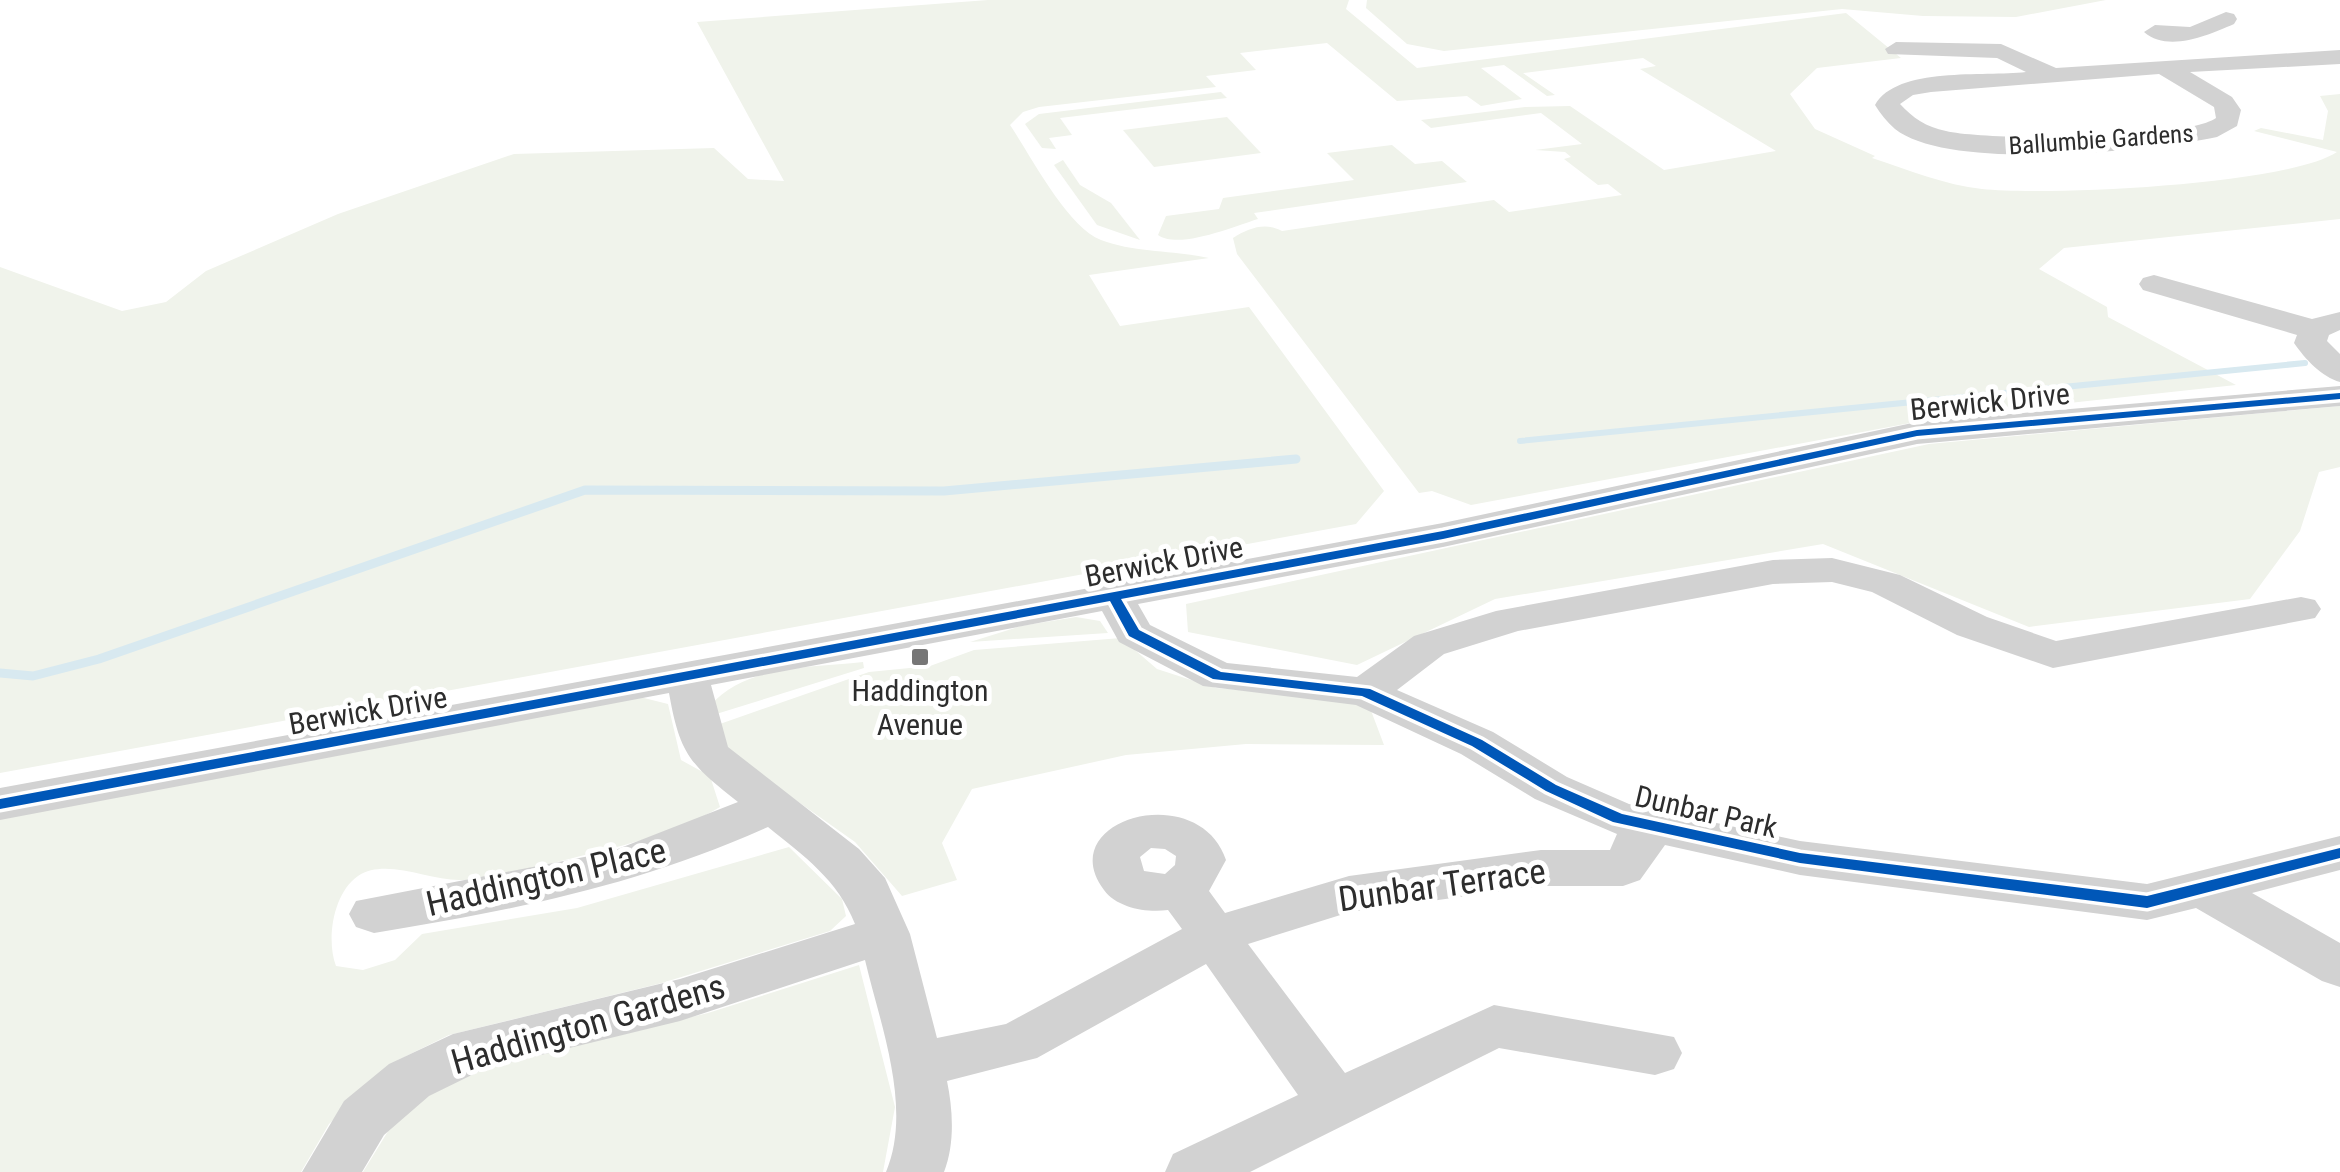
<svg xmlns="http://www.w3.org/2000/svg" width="2340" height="1172" font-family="'Roboto Condensed',sans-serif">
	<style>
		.green { fill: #f0f3eb }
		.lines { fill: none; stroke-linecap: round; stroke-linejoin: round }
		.stream-far1 { stroke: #d8e9f0; stroke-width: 6 }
		.stream { stroke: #d8e9f0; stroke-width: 9 }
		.minor { fill: #d2d2d2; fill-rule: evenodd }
		.cycleway-casing { stroke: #fff; stroke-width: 7 }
		.cycleway { fill: #0057b8; fill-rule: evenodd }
		.poi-dot { fill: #767676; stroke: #fff; stroke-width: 4 }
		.labels { text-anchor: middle; stroke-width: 10; stroke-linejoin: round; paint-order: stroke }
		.far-street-label { font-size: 25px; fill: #2d2d2d; stroke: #fff }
		.street-label { font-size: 30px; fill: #2d2d2d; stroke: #fff }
		.poi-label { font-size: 30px; fill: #2d2d2d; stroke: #fff }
		.near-street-label { font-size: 35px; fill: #2d2d2d; stroke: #fff }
	</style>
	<rect width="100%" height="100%" fill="#fff"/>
	<g class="green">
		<path d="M 988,0 L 1349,0 L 1346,9 L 1417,68 L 1846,13 L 1901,58 L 1817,68 L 1790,94 L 1815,129 L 1875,156 L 1872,158 C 1908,170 1945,185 1982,189 C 2048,196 2287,185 2337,152 L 2254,131 L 2261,128 L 2323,140 L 2328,111 L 2320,96 L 2340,94 L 2340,219 L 2064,248 L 2039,269 L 2107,307 L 2108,317 L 2236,385 L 1948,416 L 1471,505 L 1432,491 L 1419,493 L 1237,254 L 1233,238 C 1249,228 1265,222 1282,231 L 1494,200 L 1509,212 L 1622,195 L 1608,184 L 1598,185 L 1564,159 L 1571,157 L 1565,152 L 1535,150 L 1582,144 L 1541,113 L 1431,128 L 1421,120 L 1525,107 L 1570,106 L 1664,170 L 1776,151 L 1640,69 L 1656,66 L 1643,58 L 1523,73 L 1555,95 L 1547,96 L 1504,65 L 1481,68 L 1522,99 L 1481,106 L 1467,96 L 1397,101 L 1327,43 L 1240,53 L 1256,70 L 1206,76 L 1216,87 L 1039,107 L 1023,112 L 1010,125 C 1031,156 1067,227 1101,240 C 1135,253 1173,250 1209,258 L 1089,275 L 1120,326 L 1249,307 L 1384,491 L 1356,524 L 0,773 L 0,267 L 122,311 L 166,302 L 206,271 L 338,214 L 514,154 L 714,148 L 748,179 L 784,181 L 697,22 Z"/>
		<polygon points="1367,0 2106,0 2016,17 1923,16 1842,9 1444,51 1407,44 1366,8"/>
		<polygon points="1221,92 1227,98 1060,118 1072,135 1049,138 1056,149 1042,148 1025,124 1039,114"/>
		<polygon points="1227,117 1261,153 1154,167 1123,130"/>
		<path d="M 1392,145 L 1415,164 L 1442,161 L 1467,182 L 1254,213 L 1258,219 C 1235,226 1179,250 1158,235 L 1166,216 L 1219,209 L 1223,198 L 1354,180 L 1327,153 Z"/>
		<polygon points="1063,160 1080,185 1111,203 1140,240 1097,225 1054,165"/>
		<polygon points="2340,406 2340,467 2319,472 2300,531 2250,599 2029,627 1823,544 1495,599 1357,665 1188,632 1186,604 1929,444"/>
		<polygon points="1076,617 1100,621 1108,633 970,642 1021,626"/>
		<polygon points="1121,638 1157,669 1216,688 1367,700 1384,745 1246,744 1126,755 972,789 942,843 957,880 902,896 855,842 722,748 717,725 869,672 930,666 974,650"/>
		<path d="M 863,662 L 864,668 L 713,715 L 711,705 C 746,664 813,668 863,662 Z"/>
		<path d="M 640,697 L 668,704 L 681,760 L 710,776 L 720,807 C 672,836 616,847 561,861 C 529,869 496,879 463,880 C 431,882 387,857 358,876 C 333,893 326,940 336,966 L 363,970 L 395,960 L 422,934 L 577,908 L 789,847 L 842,899 L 846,916 L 830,931 L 662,983 L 449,1035 L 398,1060 L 329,1124 L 301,1172 L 0,1172 L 0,815 Z"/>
		<polygon points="859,965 895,1107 883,1172 363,1172 398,1115 445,1082 519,1058 708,1013"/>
	</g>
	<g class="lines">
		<polyline class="stream-far1" points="1520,441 2305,363"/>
		<polyline class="stream" points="0,673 33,676 99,659 585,490 944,491 1296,459"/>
		<g class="minor">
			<path d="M 2226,12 L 2234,14 L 2237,19 L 2234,24 C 2209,35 2168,53 2144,32 L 2155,25 L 2190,27 Z"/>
			<path d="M 1896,42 L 2001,44 L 2056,68 L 2340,50 L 2340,64 L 2190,72 L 2232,97 L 2241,110 L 2237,126 L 2217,137 C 2150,151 1949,172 1895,129 C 1887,122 1880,113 1875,105 C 1897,66 1984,77 2026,72 L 1997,58 L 1888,54 L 1885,49 ZM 2159,74 L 2214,107 L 2216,118 C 2185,140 1987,141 1946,131 C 1926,127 1913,118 1900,104 L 1913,95 L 1931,92 Z"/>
			<path d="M 2154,275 L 2312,319 L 2340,312 L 2340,330 L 2329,335 L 2327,341 L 2340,354 L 2340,382 C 2322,377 2305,359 2294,343 L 2297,335 L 2143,290 L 2139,284 L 2143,278 Z"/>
			<path d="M 2340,386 L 2340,406 L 1917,444 L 1443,547 L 1138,604 L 1150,625 L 1227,663 L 1357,677 L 1414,636 L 1496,611 L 1773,560 L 1832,558 L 1900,575 L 1987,617 L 2056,641 L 2301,597 L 2315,600 L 2321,609 L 2315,618 L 2053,668 L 1957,635 L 1872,592 L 1832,582 L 1773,584 L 1518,631 L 1444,654 L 1397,690 L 1493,732 L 1567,777 L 1629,804 L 1800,841 L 2147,884 L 2340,836 L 2340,870 L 2252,893 L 2340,943 L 2340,987 L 2322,981 L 2196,908 L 2147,920 L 1800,875 L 1665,845 L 1640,880 L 1623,886 L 1541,886 L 1350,912 L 1248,944 L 1345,1073 L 1494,1005 L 1674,1037 L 1682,1053 L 1674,1069 L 1655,1075 L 1499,1048 L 1250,1172 L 1165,1172 L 1173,1154 L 1298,1095 L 1206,964 L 1037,1058 L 947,1081 C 953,1110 955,1144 944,1172 L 886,1172 C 913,1108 880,1024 865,960 L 680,1021 L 484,1069 L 429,1096 L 384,1135 L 362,1172 L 302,1172 L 344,1101 L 389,1064 L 453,1034 L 680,979 L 855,924 C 838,880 804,856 768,827 C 633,887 518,909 374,933 L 356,927 L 349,914 L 356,901 L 610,852 L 738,802 C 690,764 680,755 669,693 L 0,820 L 0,788 L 1443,523 L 1917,422 ZM 1102,611 L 1119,642 L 1203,686 L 1356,705 L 1461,754 L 1535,799 L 1617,834 L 1610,850 L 1541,850 L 1349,876 L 1225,913 L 1209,891 L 1226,860 C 1199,778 1051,819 1104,890 C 1117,908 1147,913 1168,910 L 1182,929 L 1006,1024 L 937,1038 L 910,934 L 885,878 L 859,849 L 728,747 L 711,685 ZM 1151,848 L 1165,849 L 1176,856 L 1175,865 L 1165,874 L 1144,871 L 1140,857 Z"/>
		</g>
		<g class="cycleway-casing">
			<polygon id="cycleway" points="2340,393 2340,399 1917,436 1443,539 1121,599 1139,630 1221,672 1370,689 1482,740 1556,785 1622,814 1800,853 2147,896 2340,848 2340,858 2147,908 1800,863 1613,822 1546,791 1472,746 1362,696 1213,679 1129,636 1110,601 0,809 0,799 1443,531 1917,430"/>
		</g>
		<use href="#cycleway" class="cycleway"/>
	</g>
	<rect class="poi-dot" x="910" y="647" width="20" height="20" rx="5"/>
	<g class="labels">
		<g class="far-street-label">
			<text transform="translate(2101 139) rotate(-4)" y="9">Ballumbie Gardens</text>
		</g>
		<g class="street-label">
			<text transform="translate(1990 402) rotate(-6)" y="10">Berwick Drive</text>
			<text transform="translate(1164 562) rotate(-11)" y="10">Berwick Drive</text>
			<text transform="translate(368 711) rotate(-10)" y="10">Berwick Drive</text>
			<text transform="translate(1706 812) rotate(13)" y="10">Dunbar Park</text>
		</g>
		<g class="poi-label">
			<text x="920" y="701">Haddington<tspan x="920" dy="34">Avenue</tspan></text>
		</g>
		<g class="near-street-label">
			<text transform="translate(546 877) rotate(-13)" y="12">Haddington Place</text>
			<text transform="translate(1442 885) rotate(-8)" y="12">Dunbar Terrace</text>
			<text transform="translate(588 1024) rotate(-16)" y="12">Haddington Gardens</text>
		</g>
	</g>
</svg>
